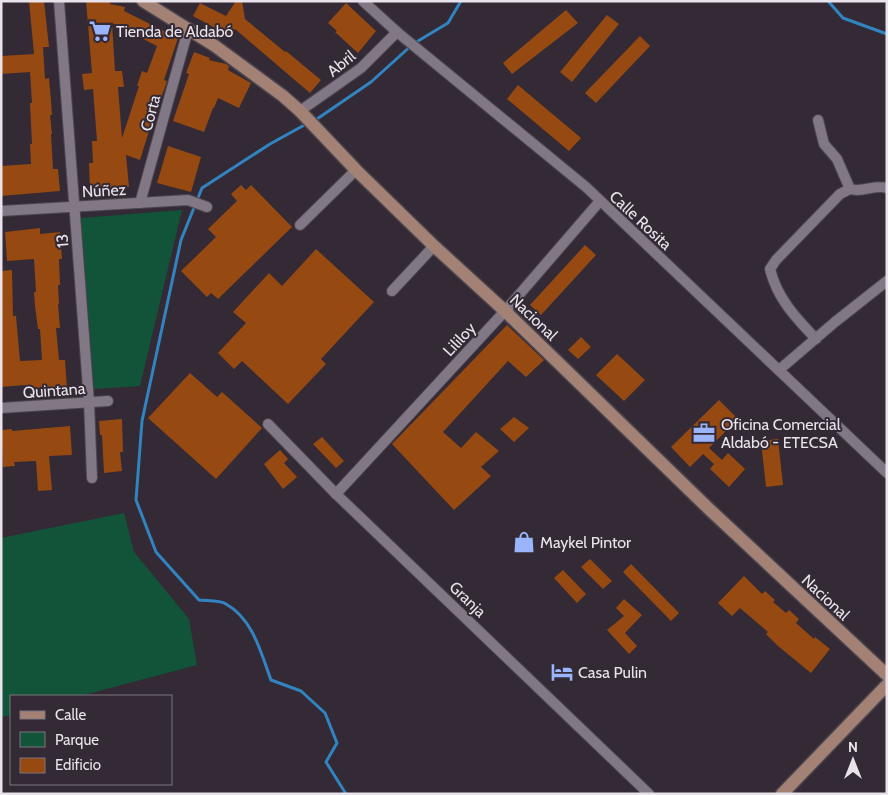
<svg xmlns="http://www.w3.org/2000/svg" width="888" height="795" font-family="Cabin,sans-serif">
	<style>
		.green { fill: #12543a }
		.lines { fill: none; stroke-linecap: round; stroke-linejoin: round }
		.stream { stroke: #3284c1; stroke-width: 3 }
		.building { fill: #964911; fill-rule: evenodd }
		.street-casing { stroke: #4c454e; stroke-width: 12 }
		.secondary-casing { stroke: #4c454e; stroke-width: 15 }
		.street { stroke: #827784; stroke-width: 10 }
		.secondary { stroke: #a38275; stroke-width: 12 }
		.labels { text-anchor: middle; stroke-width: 4; stroke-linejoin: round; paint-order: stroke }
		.poi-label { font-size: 16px; fill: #e9e3eb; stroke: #332a35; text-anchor: start }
		.street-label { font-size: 16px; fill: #e9e3eb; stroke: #332a35 }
	</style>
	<rect width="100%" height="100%" fill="#332a35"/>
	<g class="green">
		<polygon points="182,210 140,386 94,389 81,218"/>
		<polygon points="124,513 134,552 189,619 197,665 80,696 11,696 11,715 1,717 1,538"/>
	</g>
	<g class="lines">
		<g class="stream">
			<polyline points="828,1 843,18 887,34"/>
			<polyline points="314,121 371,82 413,44 448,23 461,1"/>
			<path d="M 308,123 L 270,144 L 202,188 L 181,240 L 142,421 L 136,500 L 156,552 L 199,600 C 207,601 220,600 226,604 C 253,619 261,653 271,680 L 301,691 L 325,713 L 337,743 L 326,762 L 346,794"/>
		</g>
	</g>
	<g class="building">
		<polygon points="29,1 44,1 49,47 43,47 45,79 49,78 51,101 52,115 50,115 52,134 51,134 53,169 58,169 60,191 1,196 1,166 31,164 30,144 32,144 30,103 32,103 30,72 1,74 1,56 34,54"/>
		<path d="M 86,1 L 110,1 L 110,4 L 125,7 L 124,11 L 166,32 L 166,30 L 179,35 L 164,80 L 167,81 L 164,90 L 154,115 L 140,160 L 126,155 L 129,187 L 90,189 L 89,163 L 93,163 L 92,141 L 97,141 L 93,89 L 84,90 L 82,74 L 92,73 ZM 112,23 L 157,46 L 147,73 L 142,71 L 137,86 L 139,86 L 122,138 L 118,87 L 124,87 L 122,71 L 115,71 Z"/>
		<polygon points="236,1 242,1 245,19 285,52 286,51 321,80 310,93 235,29 230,36 193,16 200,3 226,16"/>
		<polygon points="346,3 376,31 358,53 335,32 337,31 328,23"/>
		<polygon points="566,10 578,23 512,74 503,63"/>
		<polygon points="607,15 619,24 572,82 560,72"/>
		<polygon points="640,36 650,46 596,103 585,93"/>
		<polygon points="194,52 210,58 209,60 226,64 229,66 228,70 251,83 239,108 218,98 214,108 213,108 204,132 173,121 189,74 186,73"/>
		<polygon points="518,85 581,138 569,151 507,99"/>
		<polygon points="168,146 201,157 191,192 157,183"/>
		<polygon points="241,185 246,190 251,185 292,227 218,299 211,293 207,297 181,271 216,237 208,229 237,201 231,194"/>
		<polygon points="40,228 40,234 60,232 62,259 59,259 60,285 58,285 59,304 58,304 60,328 56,328 59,360 65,360 67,388 25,390 25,385 1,387 1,271 12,270 13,316 16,316 20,361 42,360 40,329 38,329 35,306 34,292 36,292 34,259 7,261 5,232"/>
		<polygon points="585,245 596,255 541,315 530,305"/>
		<polygon points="316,249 374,302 321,359 326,364 288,404 242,361 234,369 218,353 246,323 233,312 269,273 282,286"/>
		<polygon points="507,325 544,360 526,377 508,361 443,432 461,448 476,432 499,451 481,467 491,476 454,510 392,444"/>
		<polygon points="581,337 591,347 578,359 568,350"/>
		<polygon points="617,354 645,380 624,401 596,375"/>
		<polygon points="190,373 217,397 222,392 262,428 216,479 148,418"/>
		<polygon points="719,400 738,419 709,448 722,460 728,453 745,469 729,487 710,469 714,464 703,454 690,467 671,447"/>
		<polygon points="514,417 529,428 514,442 500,429"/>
		<polygon points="122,419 123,452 120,452 122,471 104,473 102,435 100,435 99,421"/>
		<polygon points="70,426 72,455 49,456 52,490 38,491 36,461 14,462 15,466 3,467 1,430 12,429 12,431"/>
		<polygon points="322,437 344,461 336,468 313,444"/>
		<polygon points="778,439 783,485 766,487 761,441"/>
		<polygon points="280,450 288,459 284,463 297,477 283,489 264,464"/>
		<polygon points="590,559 612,581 603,589 581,567"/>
		<polygon points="631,564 679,613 671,621 623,572"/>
		<polygon points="563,570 586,594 577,603 554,578"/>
		<polygon points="744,576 762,594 765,591 775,600 773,602 786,613 789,610 799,619 796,623 814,639 815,637 830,649 811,673 778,646 766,634 768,632 740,608 732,616 718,603"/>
		<polygon points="624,599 642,615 625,633 637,646 629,654 607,630 624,616 616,608"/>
	</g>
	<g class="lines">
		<g class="street-casing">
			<g id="street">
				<polyline points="59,1 89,402 92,478"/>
				<polyline points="363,1 397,32 586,187 887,473"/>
				<polyline points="300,111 361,68 397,32"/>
				<polyline points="818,120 824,144 837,159 850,189"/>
				<polyline points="140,203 188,30"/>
				<polyline points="1,211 188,200 207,207"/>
				<polyline points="300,225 356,170"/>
				<polyline points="392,291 434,246"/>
				<path d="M 816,339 C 795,317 777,298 770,269 L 776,260 L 840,194 L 850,189 C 863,193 875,184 887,188"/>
				<polyline points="779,370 835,322 887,281"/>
				<polyline points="1,408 108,401"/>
				<polyline points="268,424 336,494 649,794"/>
				<polyline points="336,494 505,311 600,201"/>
			</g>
		</g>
		<g class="secondary-casing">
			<g id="secondary">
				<polyline points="143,1 215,46 283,96 300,111 356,170 434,246 505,311 709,509 887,675"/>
				<polyline points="782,794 887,685"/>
			</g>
		</g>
		<use href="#street" class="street"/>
		<use href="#secondary" class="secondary"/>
	</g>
	<defs>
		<g id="supermarket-bare" transform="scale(1.725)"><path d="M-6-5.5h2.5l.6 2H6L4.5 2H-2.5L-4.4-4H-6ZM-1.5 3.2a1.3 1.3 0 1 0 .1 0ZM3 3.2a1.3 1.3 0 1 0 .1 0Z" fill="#9bb5fd" stroke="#332a35" stroke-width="2.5" paint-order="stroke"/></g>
		<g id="office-bare" transform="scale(1.725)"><path d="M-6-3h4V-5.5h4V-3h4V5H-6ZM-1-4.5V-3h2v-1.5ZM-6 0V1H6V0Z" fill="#9bb5fd" stroke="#332a35" stroke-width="2.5" paint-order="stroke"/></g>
		<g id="shop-bare" transform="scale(1.725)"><path d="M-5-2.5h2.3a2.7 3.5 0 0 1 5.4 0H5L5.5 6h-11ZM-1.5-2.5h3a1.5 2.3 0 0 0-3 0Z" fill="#9bb5fd" stroke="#332a35" stroke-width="2.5" paint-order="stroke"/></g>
		<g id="hotel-bare" transform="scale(1.725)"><path d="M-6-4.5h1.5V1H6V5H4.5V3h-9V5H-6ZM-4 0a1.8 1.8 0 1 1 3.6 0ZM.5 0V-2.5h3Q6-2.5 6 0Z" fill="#9bb5fd" stroke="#332a35" stroke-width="2.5" paint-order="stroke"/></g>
	</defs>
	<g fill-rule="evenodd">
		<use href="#supermarket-bare" x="100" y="31"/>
		<use href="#office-bare" x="704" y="433"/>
		<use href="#shop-bare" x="524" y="542"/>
		<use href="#hotel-bare" x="562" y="672"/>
	</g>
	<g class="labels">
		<g class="poi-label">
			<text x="116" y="37">Tienda de Aldabó</text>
			<text x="721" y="430">Oficina Comercial<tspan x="721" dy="18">Aldabó - ETECSA</tspan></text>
			<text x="540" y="548">Maykel Pintor</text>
			<text x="578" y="678">Casa Pulin</text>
		</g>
		<g class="street-label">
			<text transform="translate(341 63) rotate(-39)" y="6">Abril</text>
			<text transform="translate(150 113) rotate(-75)" y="6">Corta</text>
			<text transform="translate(104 190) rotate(-3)" y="6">Núñez</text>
			<text transform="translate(641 220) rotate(43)" y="6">Calle Rosita</text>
			<text transform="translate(62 241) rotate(-94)" y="6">13</text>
			<text transform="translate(534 317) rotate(44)" y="6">Nacional</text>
			<text transform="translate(459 339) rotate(-47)" y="6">Lililoy</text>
			<text transform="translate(54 390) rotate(-4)" y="6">Quintana</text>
			<text transform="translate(826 597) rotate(43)" y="6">Nacional</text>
			<text transform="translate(468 599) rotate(44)" y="6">Granja</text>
		</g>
	</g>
	<rect width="888" height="795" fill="none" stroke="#e9e3eb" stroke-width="5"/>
	<rect x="10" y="695" width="162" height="90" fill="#332a35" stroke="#7c747e"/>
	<rect x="20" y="711" width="25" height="8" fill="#a38275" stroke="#7c747e"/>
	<text x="55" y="720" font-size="15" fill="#e9e3eb">Calle</text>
	<rect x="20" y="732" width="25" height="15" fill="#12543a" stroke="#7c747e"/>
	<text x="55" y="745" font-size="15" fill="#e9e3eb">Parque</text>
	<rect x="20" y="758" width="25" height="15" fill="#964911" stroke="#7c747e"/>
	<text x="55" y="770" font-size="15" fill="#e9e3eb">Edificio</text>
	<g transform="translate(853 760)" stroke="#332a35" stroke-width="4" paint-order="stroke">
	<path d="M0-4L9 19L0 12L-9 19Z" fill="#e9e3eb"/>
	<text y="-8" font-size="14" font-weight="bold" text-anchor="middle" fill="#e9e3eb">N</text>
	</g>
</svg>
